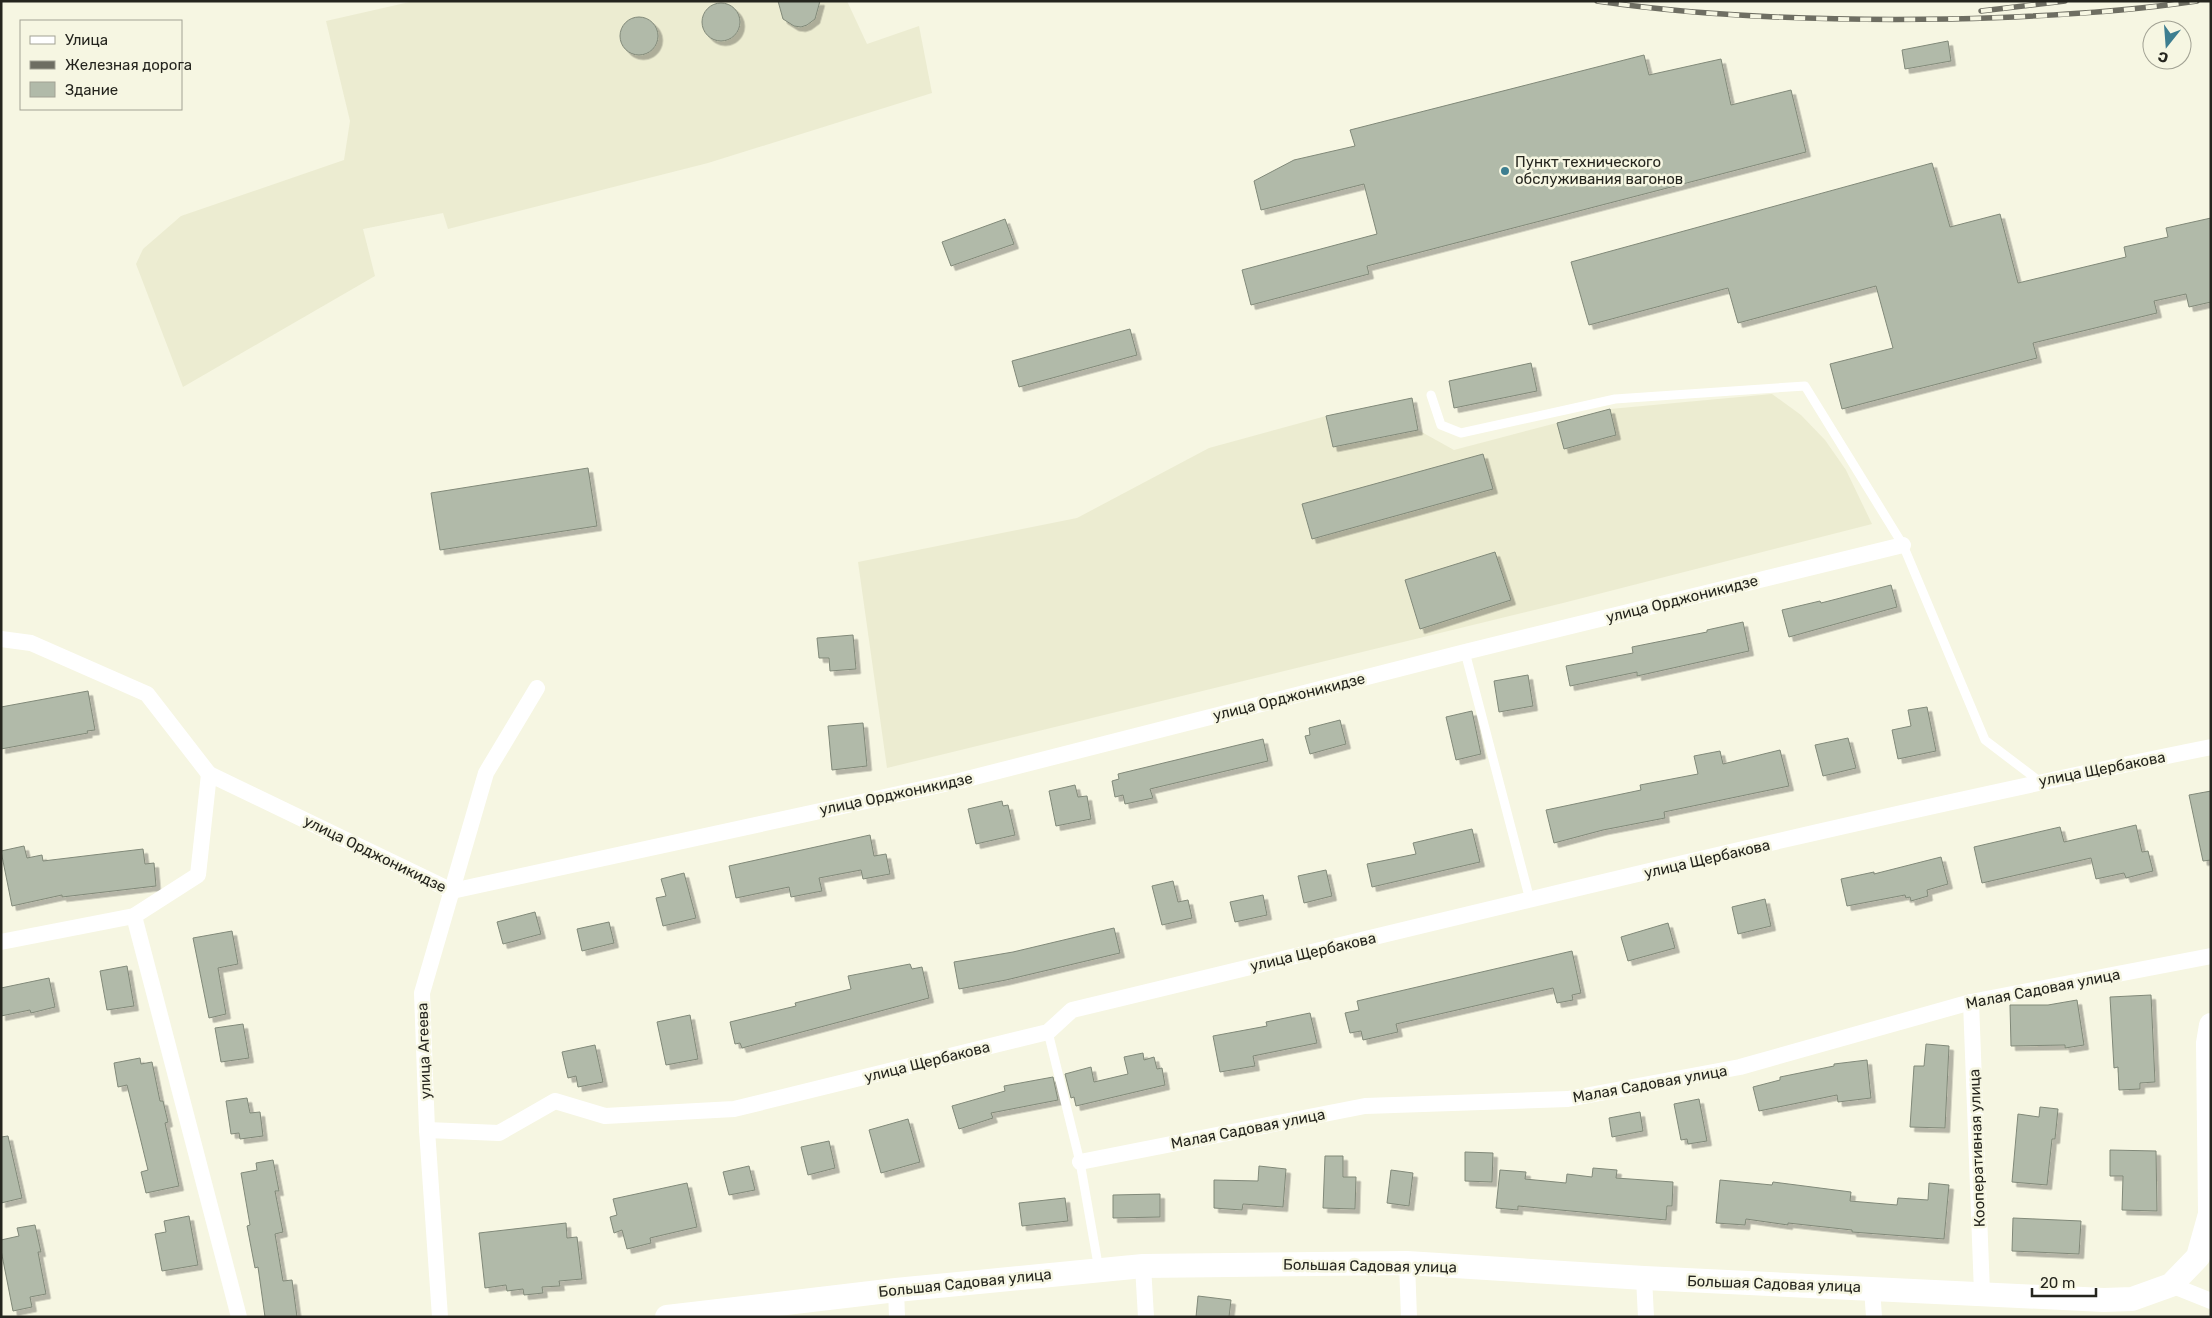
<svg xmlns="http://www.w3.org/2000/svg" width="2212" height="1318" font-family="Rubik,sans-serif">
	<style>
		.built { fill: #ececd1 }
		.building { fill: #b1baa9; stroke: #818979; filter: url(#shadow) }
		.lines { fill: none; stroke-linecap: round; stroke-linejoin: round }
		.lane { stroke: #fff; stroke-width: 9 }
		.street { stroke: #fff; stroke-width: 16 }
		.secondary { stroke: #fff; stroke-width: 24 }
		.rail-casing { stroke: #6e6e62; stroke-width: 5.5 }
		.rail { stroke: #f6f6e2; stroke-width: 4; stroke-dasharray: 11; stroke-linecap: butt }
		.poi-dot { fill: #3d7e90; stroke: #f6f6e2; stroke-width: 2 }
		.labels { text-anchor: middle; stroke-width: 5; stroke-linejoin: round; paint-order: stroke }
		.poi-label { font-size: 15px; fill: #25251e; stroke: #f6f6e2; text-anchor: start }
		.street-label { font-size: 15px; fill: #25251e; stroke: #f6f6e2 }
	</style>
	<defs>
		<filter id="shadow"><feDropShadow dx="4.5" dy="4.5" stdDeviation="0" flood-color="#0004"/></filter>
	</defs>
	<rect width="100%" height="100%" fill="#f6f6e2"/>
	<g class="built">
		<polygon points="414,1 847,1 867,44 919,26 932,93 708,163 448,229 443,213 363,229 375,276 183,387 136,264 143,249 181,216 344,160 350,121 326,21"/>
		<polygon points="1772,394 1801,415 1825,440 1846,470 1872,524 1563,603 887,768 858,562 1077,518 1209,448 1326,416 1412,398 1418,430 1454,450 1610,409"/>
	</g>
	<g class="building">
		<polygon points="778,1 820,1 815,19 807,25 801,27 794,26 783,19"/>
		<circle cx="721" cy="22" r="19"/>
		<circle cx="639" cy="36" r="19"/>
		<polygon points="1948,41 1951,61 1905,69 1902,50"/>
		<polygon points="1644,55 1649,75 1721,59 1731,105 1791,90 1806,152 1367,266 1369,274 1251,305 1242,270 1377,234 1364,184 1261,210 1254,181 1294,160 1355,146 1350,130"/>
		<polygon points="1932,163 1950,227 2000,214 2018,283 2126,257 2124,247 2168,237 2166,228 2211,218 2211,302 2189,307 2186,294 2154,301 2157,313 2033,343 2037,358 1842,409 1830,364 1893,348 1876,286 1738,323 1728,288 1589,325 1571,262"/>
		<polygon points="1005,219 1014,244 951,266 942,242"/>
		<polygon points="1130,329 1137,355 1019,387 1012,361"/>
		<polygon points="1531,363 1537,391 1454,408 1449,381"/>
		<polygon points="1412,398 1418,430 1333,447 1326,416"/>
		<polygon points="1610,409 1616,435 1564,449 1557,423"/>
		<polygon points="1483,454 1493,489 1312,539 1302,504"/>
		<polygon points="588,468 597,526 440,550 431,493"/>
		<polygon points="1495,552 1511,600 1420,629 1405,580"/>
		<polygon points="1891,585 1897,607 1789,637 1782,610 1820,601 1821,603"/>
		<polygon points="1743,622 1749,651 1637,676 1637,672 1570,686 1566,666 1633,653 1632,647 1707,632 1707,630"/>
		<polygon points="853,635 856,669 830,671 829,658 819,658 817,638"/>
		<polygon points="1528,675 1533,706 1499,712 1494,681"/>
		<polygon points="88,691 95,730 87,731 88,733 1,749 1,707"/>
		<polygon points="1927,707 1936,751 1898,759 1892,730 1911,726 1908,710"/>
		<polygon points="1472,711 1481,754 1456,760 1446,717"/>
		<polygon points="1340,720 1346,744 1310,754 1305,736 1310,735 1309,728"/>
		<polygon points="863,723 867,766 832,770 828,726"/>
		<polygon points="1848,738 1856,768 1823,776 1815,745"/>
		<polygon points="1263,739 1268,761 1150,789 1153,798 1125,804 1123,795 1115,797 1112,781 1119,779 1118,774"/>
		<polygon points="1780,750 1789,786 1664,812 1665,818 1603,830 1554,843 1546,810 1641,790 1640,785 1698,774 1694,756 1720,751 1723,764"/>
		<polygon points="1075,785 1078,797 1087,796 1091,819 1056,826 1049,791"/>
		<polygon points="2211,791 2211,860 2203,861 2189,795"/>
		<polygon points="1002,801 1003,806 1008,805 1015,835 976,844 968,809"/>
		<polygon points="2136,825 2142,852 2148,851 2153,871 2126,878 2124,873 2096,879 2091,858 1982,883 1974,847 2060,827 2064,842"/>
		<polygon points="1472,829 1480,862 1372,887 1367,864 1416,854 1413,843"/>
		<polygon points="870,835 874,856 886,854 890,874 863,879 861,870 819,878 822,891 791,897 789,887 736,898 729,866"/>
		<polygon points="24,846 27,858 42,855 43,861 143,849 145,864 154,863 156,886 62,897 62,895 12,906 1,851"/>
		<polygon points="1941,857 1948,884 1927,890 1928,896 1911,901 1910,897 1906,898 1905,895 1847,906 1841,879 1874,872 1874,874"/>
		<polygon points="1326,870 1332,896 1304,903 1298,876"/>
		<polygon points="684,873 696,918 663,926 656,898 666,896 661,879"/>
		<polygon points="1173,881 1178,902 1188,900 1192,918 1162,925 1152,886"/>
		<polygon points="1263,895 1267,915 1235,922 1230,902"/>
		<polygon points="1765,899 1771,926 1738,934 1732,907"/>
		<polygon points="535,912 541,934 503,944 497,922"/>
		<polygon points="609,922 614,943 582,951 577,929"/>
		<polygon points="1668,923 1675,948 1628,961 1621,937"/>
		<polygon points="1114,928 1120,953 1006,980 959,989 954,962 1013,952"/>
		<polygon points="232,931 238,964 218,968 226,1014 209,1018 193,938"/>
		<polygon points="1572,951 1581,993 1572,995 1573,1000 1557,1003 1553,988 1396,1024 1398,1032 1363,1040 1361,1031 1350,1033 1345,1013 1359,1010 1357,1001"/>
		<polygon points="910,964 912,969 922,967 929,998 742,1048 740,1043 735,1044 730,1022 796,1006 795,1003 851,989 848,976"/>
		<polygon points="127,966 134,1006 107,1010 100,971"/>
		<polygon points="49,978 55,1007 31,1013 30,1010 1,1016 1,988"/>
		<polygon points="2151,995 2155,1082 2140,1083 2140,1089 2119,1090 2118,1067 2114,1068 2110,997"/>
		<polygon points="2077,1000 2084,1045 2065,1048 2065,1045 2011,1046 2010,1005 2048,1005"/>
		<polygon points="1310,1013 1317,1043 1253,1056 1255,1066 1220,1072 1213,1036 1267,1026 1266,1022"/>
		<polygon points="690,1015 698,1059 666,1065 657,1022"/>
		<polygon points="243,1024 249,1058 221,1062 215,1028"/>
		<polygon points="1926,1044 1949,1046 1945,1128 1910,1127 1914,1066 1924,1066"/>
		<polygon points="595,1045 603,1082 578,1087 576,1076 568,1078 562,1052"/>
		<polygon points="1143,1053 1144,1060 1154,1057 1157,1069 1162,1068 1165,1085 1076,1106 1074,1097 1071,1098 1065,1074 1091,1067 1094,1082 1128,1074 1124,1057"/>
		<polygon points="140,1058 141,1064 152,1062 160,1101 163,1101 168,1122 165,1123 179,1186 146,1193 141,1172 148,1170 138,1129 127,1085 118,1087 114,1063"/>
		<polygon points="1867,1060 1871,1098 1838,1102 1837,1095 1759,1111 1753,1087 1780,1080 1780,1077 1834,1066 1834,1064"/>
		<polygon points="1053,1077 1058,1100 991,1113 993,1118 959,1129 952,1106 1005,1091 1004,1086"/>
		<polygon points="247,1098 250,1113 260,1112 263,1136 240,1139 239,1133 231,1134 226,1101"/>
		<polygon points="1699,1099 1707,1141 1688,1144 1687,1139 1681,1140 1674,1104"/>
		<polygon points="2040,1107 2058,1109 2055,1139 2052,1139 2047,1185 2012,1182 2018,1114 2039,1117"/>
		<polygon points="1640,1112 1643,1131 1612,1137 1609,1118"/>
		<polygon points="908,1119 920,1162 881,1173 869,1130"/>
		<polygon points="8,1136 22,1198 1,1203 1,1137"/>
		<polygon points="829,1141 835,1168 808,1175 801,1147"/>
		<polygon points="2110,1150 2156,1151 2157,1211 2122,1210 2123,1176 2110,1176"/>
		<polygon points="1465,1152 1493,1153 1492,1182 1465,1181"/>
		<polygon points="1325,1156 1343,1156 1343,1177 1356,1177 1355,1209 1323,1208"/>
		<polygon points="273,1160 279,1191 275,1191 283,1232 275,1234 283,1281 292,1280 297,1317 265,1317 258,1267 255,1268 247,1226 250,1225 241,1173 257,1170 256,1163"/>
		<polygon points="749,1166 755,1190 729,1195 723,1172"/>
		<polygon points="1259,1166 1286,1169 1283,1207 1243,1204 1242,1210 1214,1208 1214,1180 1258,1181"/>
		<polygon points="1593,1168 1617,1170 1616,1178 1673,1182 1672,1206 1667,1206 1666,1220 1518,1206 1518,1210 1496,1208 1500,1170 1526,1172 1525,1179 1566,1183 1567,1174 1592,1177"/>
		<polygon points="1391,1170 1413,1173 1409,1206 1387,1203"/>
		<polygon points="1720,1180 1772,1185 1773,1182 1851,1192 1850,1201 1897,1205 1898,1198 1928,1200 1929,1183 1949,1185 1944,1239 1852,1232 1852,1230 1788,1223 1788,1225 1746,1219 1745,1225 1716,1223"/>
		<polygon points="687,1183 697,1227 650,1238 651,1243 627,1249 622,1230 614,1233 610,1217 617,1215 613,1199"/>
		<polygon points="1160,1194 1160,1217 1113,1218 1113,1195"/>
		<polygon points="1065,1198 1068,1221 1022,1226 1019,1203"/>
		<polygon points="189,1216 198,1265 162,1271 155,1234 166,1232 164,1221"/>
		<polygon points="2013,1218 2081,1221 2079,1254 2012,1251"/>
		<polygon points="566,1223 567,1238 577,1237 582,1279 559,1281 560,1286 542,1287 543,1293 524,1295 523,1289 507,1291 506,1285 485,1288 479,1233"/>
		<polygon points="35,1225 41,1252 38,1252 46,1294 30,1297 32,1307 13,1311 1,1250 1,1240 19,1236 17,1228"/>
		<polygon points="1198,1296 1231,1300 1229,1317 1196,1317"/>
	</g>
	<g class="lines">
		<g class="lane">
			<polyline points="1431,395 1441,425 1461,433 1615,399 1805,386 1903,545 1985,740 2039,781"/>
			<polyline points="1465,652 1530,900"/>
			<polyline points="1048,1032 1080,1162 1099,1270"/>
		</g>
		<g class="street">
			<polyline points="1,639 31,643 147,694 209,774"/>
			<polyline points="134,916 239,1317"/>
			<polyline points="1,942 134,916 198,875 209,774 452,891 963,780 1465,652 1903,545"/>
			<polyline points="1971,1002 1982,1293"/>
			<path d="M 427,1130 L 499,1133 L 555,1101 L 605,1116 L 734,1109 L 1048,1032 L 1072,1010 C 1451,919 1829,824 2211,747"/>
			<polyline points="1080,1162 1365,1106 1568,1099 1740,1067 1971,1002 2211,956"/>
			<polyline points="1407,1263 1409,1317"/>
			<polyline points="1143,1266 1146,1317"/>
			<polyline points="1644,1278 1646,1317"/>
			<polyline points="2171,1285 2211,1301"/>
			<polyline points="1872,1288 1874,1317"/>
			<polyline points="896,1290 897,1317"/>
			<polyline points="440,1317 427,1130 422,993 486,773 537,688"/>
		</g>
		<polyline class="secondary" points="667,1317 896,1290 1143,1266 1407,1263 1644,1278 2104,1300 2132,1299 2171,1285 2198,1257 2210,1214 2208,1043 2211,1025"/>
		<g class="rail-casing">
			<g id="rail">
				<path d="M 1597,1 C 1714,18 1834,21 1952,19 C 2034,17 2116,13 2197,1"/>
				<polyline points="1981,11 2065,1"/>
			</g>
		</g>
		<use href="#rail" class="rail"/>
	</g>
	<circle class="poi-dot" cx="1505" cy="171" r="5"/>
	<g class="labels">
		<g class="poi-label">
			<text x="1515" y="167">Пункт технического<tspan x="1515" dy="17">обслуживания вагонов</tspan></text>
		</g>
		<g class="street-label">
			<text transform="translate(1682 599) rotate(-14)" y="5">улица Орджоникидзе</text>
			<text transform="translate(1289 697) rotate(-14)" y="5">улица Орджоникидзе</text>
			<text transform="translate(2102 769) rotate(-11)" y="5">улица Щербакова</text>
			<text transform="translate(896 794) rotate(-12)" y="5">улица Орджоникидзе</text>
			<text transform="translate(375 854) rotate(26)" y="5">улица Орджоникидзе</text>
			<text transform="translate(1707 859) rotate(-13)" y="5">улица Щербакова</text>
			<text transform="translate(1313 952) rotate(-13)" y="5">улица Щербакова</text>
			<text transform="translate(2043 989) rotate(-11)" y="5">Малая Садовая улица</text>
			<text transform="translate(424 1051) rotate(-92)" y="5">улица Агеева</text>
			<text transform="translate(927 1062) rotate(-14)" y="5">улица Щербакова</text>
			<text transform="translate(1650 1084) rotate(-10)" y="5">Малая Садовая улица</text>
			<text transform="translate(1248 1129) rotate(-11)" y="5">Малая Садовая улица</text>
			<text transform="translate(1977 1148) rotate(-92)" y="5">Кооперативная улица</text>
			<text transform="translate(1370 1266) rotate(1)" y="5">Большая Садовая улица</text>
			<text transform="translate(965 1283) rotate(-6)" y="5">Большая Садовая улица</text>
			<text transform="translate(1774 1284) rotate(2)" y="5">Большая Садовая улица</text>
		</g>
	</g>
	<rect width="2212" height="1318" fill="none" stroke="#25251e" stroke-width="5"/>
	<rect x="20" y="20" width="162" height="90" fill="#f6f6e2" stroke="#a2a294"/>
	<rect x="30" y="36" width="25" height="8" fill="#ffffff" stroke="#a2a294"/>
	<text x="65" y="45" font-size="15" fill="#25251e">Улица</text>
	<rect x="30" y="61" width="25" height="8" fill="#6e6e62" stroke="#a2a294"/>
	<text x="65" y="70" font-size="15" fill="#25251e">Железная дорога</text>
	<rect x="30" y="82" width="25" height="15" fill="#b1baa9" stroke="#a2a294"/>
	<text x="65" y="95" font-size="15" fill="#25251e">Здание</text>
	<g transform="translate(2167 45) rotate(197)"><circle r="24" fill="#f6f6e2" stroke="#a2a294"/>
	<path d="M0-4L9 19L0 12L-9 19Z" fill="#3d7e90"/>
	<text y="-8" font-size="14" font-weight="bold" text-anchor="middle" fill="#25251e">С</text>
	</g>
	<path d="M2032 1288v8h64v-8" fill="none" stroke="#25251e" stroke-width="2.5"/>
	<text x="2040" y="1288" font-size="15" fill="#25251e" stroke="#f6f6e2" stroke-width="4" paint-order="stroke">20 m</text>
</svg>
